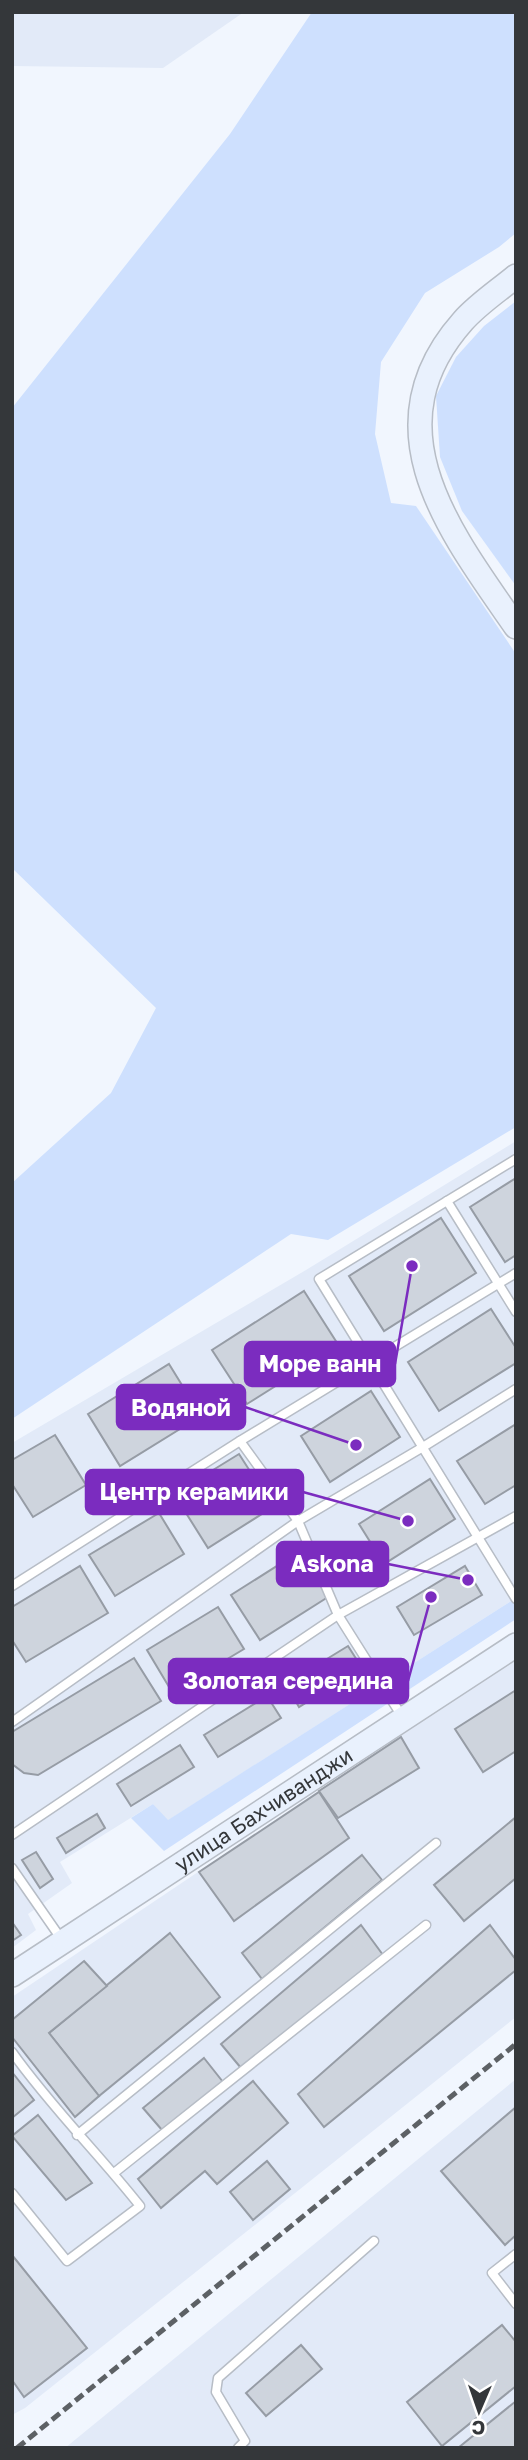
<svg xmlns="http://www.w3.org/2000/svg" width="528" height="2460" font-family="'Golos Text',sans-serif">
	<style>
		.built { fill: #e2eaf8 }
		.green { fill: #cee0fe }
		.building { fill: #ced4dd; stroke: #969ca5; stroke-width: 2 }
		.lines { fill: none; stroke-linecap: round; stroke-linejoin: round }
		.service-casing { stroke: #b7bdc6; stroke-width: 11 }
		.secondary-casing { stroke: #b7bdc6; stroke-width: 26 }
		.service { stroke: #fff; stroke-width: 8 }
		.secondary { stroke: #e9f1fd; stroke-width: 23 }
		.rail { stroke: #5d6165; stroke-width: 5; stroke-dasharray: 10 5; stroke-linecap: butt }
		.labels { text-anchor: middle; stroke-width: 6; stroke-linejoin: round; paint-order: stroke }
		.street-label { font-size: 21px; fill: #34373a; stroke: #fff }
		.leader { fill: none; stroke: #7b2cbf; stroke-width: 2.5 }
		.callout-dot { fill: #7b2cbf; stroke: #fff; stroke-width: 2.5 }
		.callout { fill: #7b2cbf; stroke: #7b2cbf; stroke-width: 2.5 }
		.callout-label { font-size: 23px; text-anchor: middle; font-weight: bold; fill: #fff }
	</style>
	<rect width="100%" height="100%" fill="#f1f6fe"/>
	<g class="built">
		<polygon points="12,12 244,12 163,68 12,66"/>
		<polygon points="516,1141 516,1598 167,1821 153,1804 60,1862 72,1883 28,1914 36,1930 12,1948 12,1443 306,1270"/>
		<polygon points="516,1658 516,2017 25,2408 12,2415 12,2060 15,2057 12,2052 12,1997"/>
		<polygon points="516,2079 516,2448 65,2448"/>
	</g>
	<g class="green">
		<polygon points="312,12 516,12 516,233 499,247 425,293 381,362 375,434 391,503 416,506 516,654 516,1127 328,1240 291,1234 12,1419 12,1183 111,1093 156,1008 12,868 12,408 230,134"/>
		<polygon points="516,301 516,586 462,511 440,457 436,396 456,357 484,326"/>
		<polygon points="516,1598 516,1619 164,1851 131,1818 153,1804 168,1820"/>
	</g>
	<g class="building">
		<polygon points="516,1178 516,1255 505,1262 470,1207"/>
		<polygon points="441,1218 476,1273 384,1331 349,1276"/>
		<polygon points="304,1291 339,1346 247,1404 212,1350"/>
		<polygon points="491,1309 516,1348 516,1363 439,1411 408,1362"/>
		<polygon points="169,1364 201,1416 120,1466 88,1414"/>
		<polygon points="371,1391 400,1437 330,1482 301,1436"/>
		<polygon points="516,1424 516,1485 485,1504 457,1461"/>
		<polygon points="55,1435 86,1485 33,1517 12,1484 12,1460"/>
		<polygon points="239,1454 273,1507 208,1548 174,1494"/>
		<polygon points="430,1479 455,1519 384,1564 359,1524"/>
		<polygon points="159,1513 184,1554 115,1596 89,1555"/>
		<polygon points="299,1552 328,1597 260,1640 231,1595"/>
		<polygon points="80,1566 108,1613 26,1662 12,1640 12,1607"/>
		<polygon points="465,1566 482,1595 414,1635 397,1607"/>
		<polygon points="218,1607 244,1649 172,1692 147,1650"/>
		<polygon points="348,1646 362,1668 299,1707 286,1684"/>
		<polygon points="134,1658 161,1701 38,1775 24,1773 12,1764 12,1732"/>
		<polygon points="516,1690 516,1751 483,1772 455,1729"/>
		<polygon points="267,1696 281,1718 218,1757 204,1735"/>
		<polygon points="401,1737 419,1768 338,1818 319,1791"/>
		<polygon points="180,1745 194,1767 131,1806 117,1784"/>
		<polygon points="319,1792 349,1838 234,1921 199,1872"/>
		<polygon points="97,1814 105,1828 66,1853 57,1838"/>
		<polygon points="516,1817 516,1878 464,1921 434,1885"/>
		<polygon points="36,1852 53,1879 40,1888 22,1860"/>
		<polygon points="362,1855 382,1880 262,1979 242,1953"/>
		<polygon points="12,1922 21,1935 12,1941"/>
		<polygon points="361,1925 383,1955 241,2068 221,2044"/>
		<polygon points="490,1925 516,1960 516,1970 324,2127 298,2094"/>
		<polygon points="170,1933 220,1997 99,2096 49,2033"/>
		<polygon points="84,1961 107,1986 49,2033 99,2096 75,2117 12,2037 12,2020"/>
		<polygon points="204,2058 223,2082 162,2130 143,2108"/>
		<polygon points="12,2072 34,2100 12,2118"/>
		<polygon points="253,2081 288,2123 217,2184 205,2171 161,2208 138,2179"/>
		<polygon points="516,2107 516,2235 505,2245 441,2171"/>
		<polygon points="38,2115 92,2183 66,2200 12,2136"/>
		<polygon points="267,2161 290,2189 253,2220 230,2192"/>
		<polygon points="12,2255 87,2348 24,2397 12,2380"/>
		<polygon points="502,2325 516,2342 516,2386 442,2446 407,2402"/>
		<polygon points="301,2345 322,2369 266,2416 246,2393"/>
		<polygon points="516,2401 516,2448 458,2448"/>
	</g>
	<g class="lines">
		<g class="service-casing">
			<g id="service">
				<polyline points="516,1159 319,1279 516,1599"/>
				<polyline points="447,1201 516,1312"/>
				<polyline points="240,1441 298,1521 338,1615 403,1718"/>
				<polyline points="12,1586 240,1441 516,1273"/>
				<polyline points="12,1722 298,1521 423,1447 516,1389"/>
				<polyline points="12,1835 338,1615 516,1516"/>
				<polyline points="12,1868 62,1940"/>
				<path d="M 12,2052 C 51,2107 99,2154 140,2206 L 67,2261 L 12,2193"/>
				<polyline points="77,2135 436,1843"/>
				<polyline points="114,2173 426,1925"/>
				<polyline points="516,2254 492,2273 516,2304"/>
				<polyline points="238,2448 245,2441 216,2392 218,2378 374,2241"/>
			</g>
		</g>
		<g class="secondary-casing">
			<g id="secondary">
				<path d="M 516,276 C 498,291 478,304 463,321 C 368,428 450,532 516,627"/>
				<path id="s1" d="M 12,1975 L 516,1645"/>
			</g>
		</g>
		<use href="#service" class="service"/>
		<use href="#secondary" class="secondary"/>
		<polyline class="rail" points="17,2448 516,2044"/>
	</g>
	<g class="labels">
		<g class="street-label">
			<text dy="7" stroke="none"><textPath href="#s1" startOffset="301">улица Бахчиванджи</textPath></text>
		</g>
	</g>
	<path class="leader" d="M412 1266L395 1364M356 1445L245 1407M408 1521L303 1492M468 1580L388 1564M431 1597L408 1681"/>
	<g class="callout-dot">
		<circle cx="412" cy="1266" r="7"/>
		<circle cx="356" cy="1445" r="7"/>
		<circle cx="408" cy="1521" r="7"/>
		<circle cx="468" cy="1580" r="7"/>
		<circle cx="431" cy="1597" r="7"/>
	</g>
	<g class="callout">
		<rect x="245" y="1342" width="150" height="44" rx="7"/>
		<rect x="117" y="1385" width="128" height="44" rx="7"/>
		<rect x="86" y="1470" width="217" height="44" rx="7"/>
		<rect x="277" y="1542" width="111" height="44" rx="7"/>
		<rect x="169" y="1659" width="239" height="44" rx="7"/>
	</g>
	<g class="callout-label">
		<text x="320" y="1372">Море ванн</text>
		<text x="181" y="1416">Водяной</text>
		<text x="194" y="1500">Центр керамики</text>
		<text x="332" y="1572">Askona</text>
		<text x="288" y="1689">Золотая середина</text>
	</g>
	<rect width="528" height="2460" fill="none" stroke="#34373a" stroke-width="28"/>
	<g transform="translate(479 2411) rotate(182)" stroke="#ffffff" stroke-width="5" paint-order="stroke">
	<path d="M0-5L12 26L0 18L-12 26Z" fill="#34373a"/>
	<text y="-10" font-size="19" font-weight="bold" text-anchor="middle" fill="#34373a">С</text>
	</g>
</svg>
